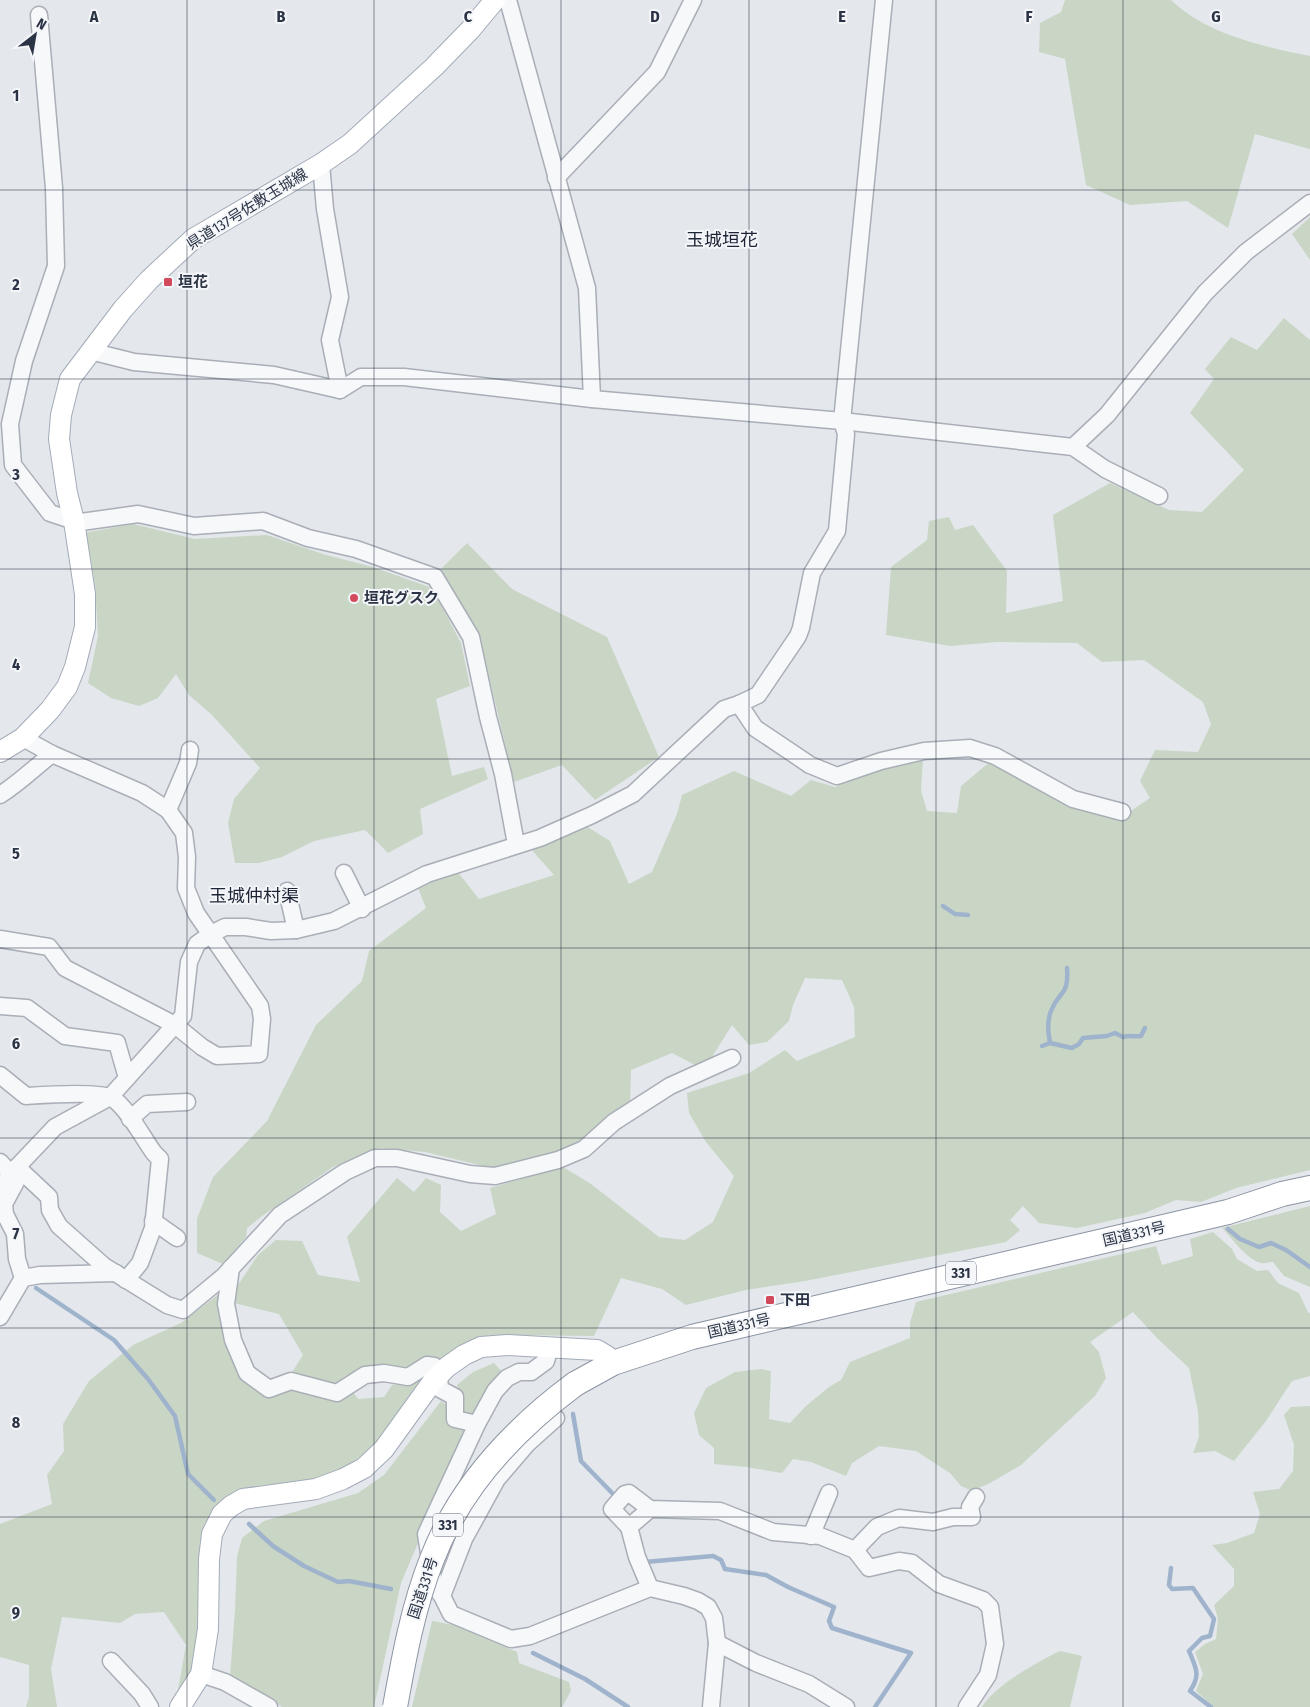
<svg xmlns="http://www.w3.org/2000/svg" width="1310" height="1707" font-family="'Fira Sans Condensed','Noto Sans JP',sans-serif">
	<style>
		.green { fill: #c9d6c5 }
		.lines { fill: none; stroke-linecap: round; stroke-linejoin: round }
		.stream { stroke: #9fb4cc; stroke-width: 4.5 }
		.minor-casing { stroke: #a9aeb7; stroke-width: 19 }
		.major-casing { stroke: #a3abb8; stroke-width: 22 }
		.highway-casing { stroke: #8b94a3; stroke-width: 26 }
		.minor { stroke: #f7f8fa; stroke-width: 16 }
		.major { stroke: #fff; stroke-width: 20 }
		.highway { stroke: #fff; stroke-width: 24 }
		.highway-bridge-casing { stroke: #8b94a3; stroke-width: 26; stroke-linecap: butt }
		.highway-bridge { stroke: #fff; stroke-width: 24 }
		.grid { fill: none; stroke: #2b3445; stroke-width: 1; stroke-opacity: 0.55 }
		.poi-dot { fill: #d1495b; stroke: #f4f6f9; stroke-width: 2 }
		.labels { text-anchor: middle; stroke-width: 4; stroke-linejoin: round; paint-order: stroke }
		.shield { fill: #f4f6f9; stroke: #676e7b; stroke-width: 1 }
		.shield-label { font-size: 14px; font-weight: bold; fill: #2b3445 }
		.street-label { font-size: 15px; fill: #2b3445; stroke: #f4f6f9 }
		.poi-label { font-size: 15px; font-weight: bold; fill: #2b3445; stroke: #f4f6f9; text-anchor: start }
		.quarter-label { font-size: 18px; fill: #1d2536; stroke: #f4f6f9 }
		.grid-label { font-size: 16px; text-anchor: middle; font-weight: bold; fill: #2b3445; stroke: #f4f6f9; stroke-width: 4; stroke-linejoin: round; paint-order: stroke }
	</style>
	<rect width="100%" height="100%" fill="#e4e7ec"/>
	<g class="green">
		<path d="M 1065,0 L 1171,0 C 1208,35 1262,46 1310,56 L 1310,149 L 1255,134 L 1228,228 L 1187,201 L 1130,205 L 1086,185 L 1065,59 L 1039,52 L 1040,23 L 1061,12 Z"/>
		<polygon points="1310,217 1310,260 1292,234"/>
		<polygon points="1284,318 1310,340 1310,1170 1236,1188 1201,1202 1176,1200 1145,1213 1077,1228 1039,1223 1023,1206 1010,1220 1020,1230 1006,1242 805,1281 746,1290 686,1305 662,1289 621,1278 594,1336 500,1335 464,1344 442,1366 433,1357 409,1368 398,1370 372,1367 345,1376 335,1385 291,1374 303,1355 279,1314 234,1303 238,1285 258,1255 276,1240 302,1241 318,1275 360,1282 347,1237 397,1178 414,1192 426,1178 441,1185 440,1212 461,1231 496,1214 490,1188 563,1167 591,1184 659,1237 685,1240 713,1222 734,1176 706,1142 689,1113 687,1093 749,1073 785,1050 797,1061 855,1037 854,1007 842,980 805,978 793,1005 789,1021 767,1042 749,1045 732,1025 710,1060 695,1065 672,1053 631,1070 630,1103 607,1117 580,1143 551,1154 492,1168 425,1152 380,1148 333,1167 262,1216 247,1228 246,1237 223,1264 197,1253 197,1219 213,1177 267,1121 316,1025 362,981 369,951 426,908 418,888 457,871 479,899 554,875 530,848 586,826 610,841 629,884 652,872 677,814 682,795 734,771 791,796 811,780 835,787 887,768 923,759 921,791 927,811 957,813 961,786 991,761 1122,817 1150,798 1140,781 1155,750 1198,752 1211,724 1203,702 1144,660 1102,662 1077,643 997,642 950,646 886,635 891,567 927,540 929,521 949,517 955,530 973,525 1007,571 1006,613 1063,601 1053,515 1110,483 1169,510 1202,512 1244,470 1190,413 1214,379 1205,369 1231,337 1257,350"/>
		<polygon points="133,524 195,539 267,535 326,555 373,567 432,588 461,643 470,686 436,699 452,776 484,767 488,779 420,809 423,834 388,853 365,830 314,841 282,857 259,863 235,863 228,823 234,799 260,768 212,715 189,695 176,674 158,698 139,706 111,698 88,683 98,636 95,585 90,554 84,533"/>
		<polygon points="467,543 512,589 607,637 659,757 595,800 562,765 514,782 478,630 439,571"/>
		<path d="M 1310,1206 L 1310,1287 L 1284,1276 L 1273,1262 C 1269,1262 1264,1264 1261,1263 C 1247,1260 1232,1238 1222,1228 Z"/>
		<polygon points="1213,1232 1232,1249 1237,1259 1257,1271 1268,1270 1278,1283 1299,1293 1308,1312 1310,1314 1310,1376 1292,1381 1266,1421 1234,1461 1215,1451 1193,1453 1199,1437 1198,1411 1189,1368 1158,1339 1133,1312 1090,1342 1099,1352 1106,1378 1095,1396 1021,1465 990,1483 972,1491 961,1486 950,1473 916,1451 879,1446 852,1463 846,1476 811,1462 793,1459 782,1473 746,1467 714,1464 714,1448 699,1435 694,1413 706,1388 735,1372 761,1369 771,1371 769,1419 790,1423 806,1406 829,1387 841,1380 850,1362 910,1338 910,1323 916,1302 1156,1246 1162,1265 1193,1256 1190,1239"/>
		<polygon points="220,1293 227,1342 270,1396 294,1389 337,1402 352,1391 358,1399 384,1397 392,1385 409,1382 425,1372 430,1375 391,1432 364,1454 344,1468 309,1481 262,1485 228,1497 204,1524 201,1621 194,1667 178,1690 186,1645 164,1612 135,1614 120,1623 62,1617 51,1669 57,1707 26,1707 29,1697 29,1665 0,1657 0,1524 52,1504 47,1475 64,1451 63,1424 89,1381 133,1345 181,1323"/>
		<polygon points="494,1363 502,1372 474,1417 461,1415 460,1394 457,1385 473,1372"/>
		<polygon points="441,1401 447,1405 449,1427 466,1431 401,1583 374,1707 282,1707 264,1695 230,1677 235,1610 237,1557 242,1538 264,1521 358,1493 384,1475"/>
		<polygon points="1310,1406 1310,1707 1214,1707 1196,1691 1203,1674 1195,1652 1205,1644 1216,1639 1218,1619 1214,1605 1234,1586 1234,1569 1212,1545 1227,1543 1254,1533 1260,1514 1253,1492 1279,1489 1293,1471 1294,1445 1284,1415 1291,1407"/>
		<polygon points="432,1621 454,1625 517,1652 519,1663 569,1682 571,1691 562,1707 412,1707"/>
		<path d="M 1060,1651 L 1082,1656 L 1070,1707 L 982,1707 C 994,1686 1037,1662 1060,1651 Z"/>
	</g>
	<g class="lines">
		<g class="stream">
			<polyline points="943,906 955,914 968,915"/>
			<path d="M 1050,1043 L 1072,1048 L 1079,1044 L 1083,1038 L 1107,1036 L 1115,1033 L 1123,1037 C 1130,1035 1135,1037 1141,1036 L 1145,1028"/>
			<path d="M 1042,1046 L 1050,1043 C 1048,1033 1047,1021 1051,1011 C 1059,990 1069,997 1067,968"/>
			<polyline points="1228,1229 1240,1239 1259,1247 1271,1243 1286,1250 1310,1267"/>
			<polyline points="36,1288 114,1340 148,1379 175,1416 188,1474 214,1500"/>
			<polyline points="573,1414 581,1461 616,1497"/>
			<polyline points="249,1524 273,1546 304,1566 338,1582 349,1581 391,1589"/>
			<polyline points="645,1562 713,1556 721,1560 725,1569 766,1575 788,1587 834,1607 829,1621 832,1628 911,1653 875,1707"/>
			<path d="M 1171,1568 L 1169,1585 L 1172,1589 L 1193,1588 L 1214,1619 L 1210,1636 L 1202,1638 L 1189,1651 C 1196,1668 1201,1675 1190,1691 L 1211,1707"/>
			<polyline points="533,1653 585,1679 628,1707"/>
		</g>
		<g class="minor-casing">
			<g id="minor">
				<polyline points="508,0 587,288 592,399"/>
				<polyline points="39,15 54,188 56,266 24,361 10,424 13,465 50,513 74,521 81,522 138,514 194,526 263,521 308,538 356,549 435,577 471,637 488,717 503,774 516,844"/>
				<polyline points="321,164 325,209 340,297 330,340 340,390"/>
				<polyline points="556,178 657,72 693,0"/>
				<polyline points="90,351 134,362 274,375 340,390 361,377 404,377 592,399 842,421 1073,447 1105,469 1159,496"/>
				<polyline points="1073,447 1107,415 1205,293 1246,252 1310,203"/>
				<polyline points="739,704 755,728 810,765 837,776 881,761 924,751 970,748 995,756 1073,799 1122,812"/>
				<path d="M 0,795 C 19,783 34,768 52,754 L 23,738"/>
				<polyline points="168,810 188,763 190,750"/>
				<polyline points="344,873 362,909"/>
				<polyline points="287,891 296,930"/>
				<polyline points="0,939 49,947 65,968 175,1025 202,1047 217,1056 259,1054 262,1019 260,1006 196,913 186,888 187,857 184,833 168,810 142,793 52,754"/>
				<polyline points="0,1006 27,1008 65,1036 117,1043 127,1078"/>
				<path d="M 0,1075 L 26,1096 C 42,1095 100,1091 112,1098 C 127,1107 143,1138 154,1153 L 160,1159 L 153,1228 L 140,1263 L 126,1280"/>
				<polyline points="130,1119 147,1104 187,1102"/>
				<polyline points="0,1162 11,1174"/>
				<polyline points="17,1167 49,1197 50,1210 59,1226 104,1266 167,1305 183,1310 224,1276 280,1215 345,1172 375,1158 397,1158 470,1174 495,1176 558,1160 584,1149 614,1122 670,1086 732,1058"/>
				<polyline points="18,1178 4,1204 5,1214 15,1234 17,1259 23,1278"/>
				<polyline points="0,1188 17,1167 55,1127 110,1097 183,1016 189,962 197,944 211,934 225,927 246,927 271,931 296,930 334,921 427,874 540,838 592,815 633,794 724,709 739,704 758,695 798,636 801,628 812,573 837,531 846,434 842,421 884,0"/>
				<polyline points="153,1221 177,1238"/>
				<polyline points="231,1268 226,1304 233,1340 247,1373 269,1389 291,1381 337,1393 365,1375 384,1373 408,1377 427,1365 434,1366 439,1375 440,1389 455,1397 455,1419 477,1424"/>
				<polyline points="0,1317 23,1278 40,1275 116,1273"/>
				<polyline points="550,1347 546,1361 531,1372 519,1372 507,1378 495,1391 477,1424 426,1534 434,1585 442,1596 451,1614 511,1639 530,1636 650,1588 684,1596 698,1601 708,1607 714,1618 717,1643 711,1707"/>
				<polyline points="629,1527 612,1509 625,1494 629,1493 650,1509 720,1511 773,1532 820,1536 855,1550 869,1568 899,1561 912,1563 939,1584 983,1600 990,1607 995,1644 988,1675 967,1707"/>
				<polyline points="811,1536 829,1493"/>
				<polyline points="855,1550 877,1527 899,1518 933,1522 953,1517 972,1517 970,1507 976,1497"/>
				<polyline points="650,1588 637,1557 629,1527 650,1509"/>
				<polyline points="442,1596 464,1539 497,1479 527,1444 556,1418"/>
				<polyline points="717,1643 756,1663 809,1684 846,1707"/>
				<polyline points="111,1661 142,1694 150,1707"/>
				<polyline points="201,1674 225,1682 269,1707"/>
			</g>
		</g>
		<g class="major-casing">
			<g id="major">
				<polyline points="0,752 23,738 50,710 67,687 75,667 85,627 85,594 74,521 67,493 59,439 61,415 70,379 123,309 149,280 193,239 321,164 350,144 434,67 470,30 495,0"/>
				<polyline points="180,1707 201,1674 208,1629 209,1559 212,1534 222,1514 231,1506 243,1499 316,1489 343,1479 364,1468 384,1449 433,1381 447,1367 464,1355 481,1347 507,1345 597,1350 607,1356 613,1363"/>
			</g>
		</g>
		<g class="highway-casing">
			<polyline id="highway" points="575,1384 613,1363 692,1337 1228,1212 1282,1194 1310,1188"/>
		</g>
		<use href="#minor" class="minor"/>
		<use href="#major" class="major"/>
		<use href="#highway" class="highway"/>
		<g class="highway-bridge-casing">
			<path id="highway-bridge" d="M 395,1707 C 404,1657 413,1607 432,1559 C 460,1486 513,1430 575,1384"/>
		</g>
		<use href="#highway-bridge" class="highway-bridge"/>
	</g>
	<path class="grid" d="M 187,0 L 187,1707M 374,0 L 374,1707M 561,0 L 561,1707M 749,0 L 749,1707M 936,0 L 936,1707M 1123,0 L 1123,1707M 0,190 L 1310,190M 0,379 L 1310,379M 0,569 L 1310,569M 0,759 L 1310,759M 0,948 L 1310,948M 0,1138 L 1310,1138M 0,1328 L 1310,1328M 0,1517 L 1310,1517"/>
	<g class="poi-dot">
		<rect x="163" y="277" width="10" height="10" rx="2.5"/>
		<circle cx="354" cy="598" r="5"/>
		<rect x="765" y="1295" width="10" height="10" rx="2.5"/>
	</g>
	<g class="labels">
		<g class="shield">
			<rect x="946" y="1261.5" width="30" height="23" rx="4"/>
			<rect x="433" y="1513.5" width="30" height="23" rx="4"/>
		</g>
		<g class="shield-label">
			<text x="961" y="1278">331</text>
			<text x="448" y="1530">331</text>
		</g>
		<g class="street-label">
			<text transform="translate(247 209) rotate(-32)" y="5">県道137号佐敷玉城線</text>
			<text transform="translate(1134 1234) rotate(-13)" y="5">国道331号</text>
			<text transform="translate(739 1326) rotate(-13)" y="5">国道331号</text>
			<text transform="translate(423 1588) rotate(-72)" y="5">国道331号</text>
		</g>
		<g class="poi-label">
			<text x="178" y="287">垣花</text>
			<text x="364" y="603">垣花グスク</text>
			<text x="780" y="1305">下田</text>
		</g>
		<g class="quarter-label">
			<text x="722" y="246">玉城垣花</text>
			<text x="254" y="902">玉城仲村渠</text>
		</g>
	</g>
	<g class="grid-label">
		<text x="94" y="22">A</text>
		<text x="281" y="22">B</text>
		<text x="468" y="22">C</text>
		<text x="655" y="22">D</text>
		<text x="842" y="22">E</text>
		<text x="1029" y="22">F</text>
		<text x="1216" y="22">G</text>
		<text x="16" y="101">1</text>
		<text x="16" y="290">2</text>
		<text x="16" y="480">3</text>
		<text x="16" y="670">4</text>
		<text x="16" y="859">5</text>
		<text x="16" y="1049">6</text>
		<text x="16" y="1239">7</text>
		<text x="16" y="1428">8</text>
		<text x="16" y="1618">9</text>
	</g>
	<g transform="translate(35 35) rotate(31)" stroke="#f4f6f9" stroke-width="4" paint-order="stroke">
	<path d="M0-4L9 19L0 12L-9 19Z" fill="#2b3445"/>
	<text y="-8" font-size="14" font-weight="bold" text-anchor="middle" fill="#2b3445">N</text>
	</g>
</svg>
